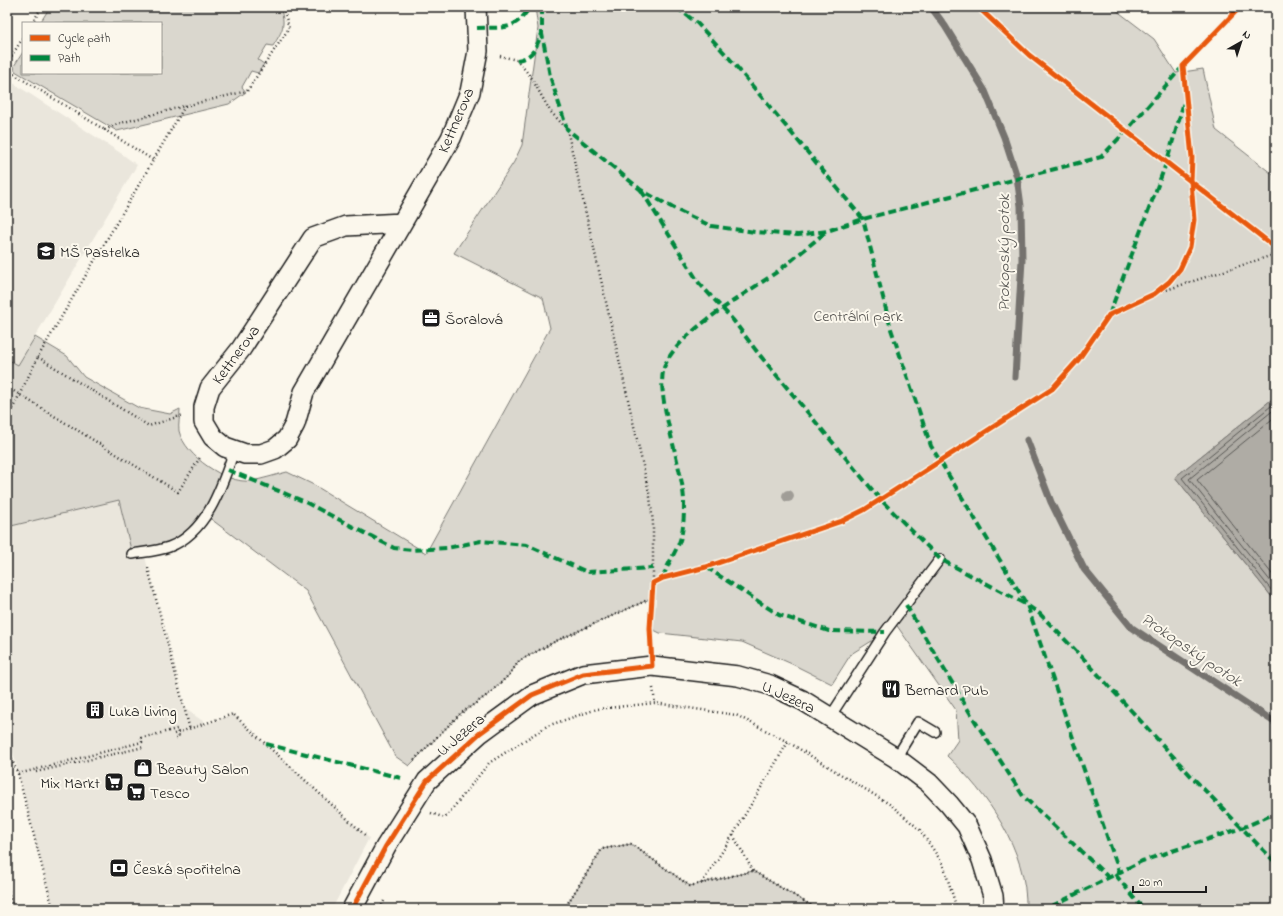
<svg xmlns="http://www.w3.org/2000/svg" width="1283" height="916" font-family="'Indie Flower',sans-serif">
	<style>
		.built { fill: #eae6dc }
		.green { fill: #dad7ce; stroke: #7b7a75 }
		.water { fill: #afaca5; stroke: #74726e }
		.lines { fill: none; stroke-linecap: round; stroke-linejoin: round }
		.shore { stroke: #575653; stroke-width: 1 }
		.stream { stroke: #74726e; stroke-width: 7 }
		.service-casing { stroke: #1c1c1c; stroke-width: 12 }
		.minor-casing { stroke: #1c1c1c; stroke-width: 22 }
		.path { stroke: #1c1c1c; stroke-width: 2.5; stroke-dasharray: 1 3; stroke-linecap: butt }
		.service { stroke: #fbf7ec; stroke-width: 9 }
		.minor { stroke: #fbf7ec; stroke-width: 19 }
		.quiet { stroke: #00873e; stroke-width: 4; stroke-dasharray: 8 4; stroke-linecap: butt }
		.cycleway-casing { stroke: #fbf7ec; stroke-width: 8 }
		.cycleway { stroke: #e8590c; stroke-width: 5 }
		.tree { fill: #a09d97 }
		.labels { text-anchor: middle; stroke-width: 4; stroke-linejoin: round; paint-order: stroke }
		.street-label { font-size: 16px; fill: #1c1c1c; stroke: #fbf7ec }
		.poi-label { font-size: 16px; fill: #1c1c1c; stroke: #fbf7ec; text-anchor: start }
		.park-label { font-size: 16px; fill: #555451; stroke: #fbf7ec }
		.water-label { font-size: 17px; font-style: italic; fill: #575653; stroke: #fbf7ec }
	</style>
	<rect width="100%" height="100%" fill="#fbf7ec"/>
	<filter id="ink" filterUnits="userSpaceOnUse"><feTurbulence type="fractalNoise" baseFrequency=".025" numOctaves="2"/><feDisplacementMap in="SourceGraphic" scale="8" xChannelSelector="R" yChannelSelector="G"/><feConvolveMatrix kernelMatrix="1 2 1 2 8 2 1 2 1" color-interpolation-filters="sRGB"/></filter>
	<g filter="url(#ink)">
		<g class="built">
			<polygon points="7,79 122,154 137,165 18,365 7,359"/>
			<polygon points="119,500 132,554 144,553 184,708 207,724 233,714 369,838 332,909 53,909 7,728 7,527"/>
		</g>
		<g class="green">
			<path d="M 50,7 L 280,7 C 286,25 283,30 273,46 L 267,45 L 258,60 L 264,64 L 258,73 L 251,71 L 242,87 L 246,92 L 229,104 L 117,131 L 15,71 L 14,66 L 23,52 L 23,73 L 161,73 L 161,23 L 40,23 Z"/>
			<path d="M 535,7 L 1112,7 L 1154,39 L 1176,73 L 1203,69 L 1216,130 L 1276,177 L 1276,396 L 1175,477 L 1276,602 L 1276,909 L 1026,909 C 1028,851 987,793 947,756 L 958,740 L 956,710 L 895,623 L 883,634 L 851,654 L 832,684 L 792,664 L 742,642 L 660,633 L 650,628 L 652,598 L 556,641 L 519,661 L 510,674 L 489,694 L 460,714 L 409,766 L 395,756 L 306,591 L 207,516 L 189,536 L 132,554 L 119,500 L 7,527 L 7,359 L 18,365 L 35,337 L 67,356 L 84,377 L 139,408 L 170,414 L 180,409 C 180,416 178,425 179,431 C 185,456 226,484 251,481 C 263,479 275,475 287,472 L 314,485 L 426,553 L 550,328 L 543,298 L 454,253 L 514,162 L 522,145 L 538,28 Z"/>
			<polygon points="631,844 690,886 753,871 817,909 564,909 602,849"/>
		</g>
		<polygon class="water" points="1276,396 1276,602 1175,477"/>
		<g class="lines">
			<g class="shore">
				<polyline points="1276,402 1182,478 1276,596"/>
				<polyline points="1276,408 1189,479 1276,588"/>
				<polyline points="1276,416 1197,480 1276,579"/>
			</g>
			<g class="stream">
				<polyline points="931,7 945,26 985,91 1004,137 1017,177 1021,206 1022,260 1015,377"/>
				<polyline points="1027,440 1051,502 1084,569 1132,628 1276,723"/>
			</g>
			<g class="service-casing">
				<g id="service">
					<path d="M 132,554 C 144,552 158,551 169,547 C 207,533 222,486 234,451"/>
					<polyline points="830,717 885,632 940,559"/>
					<polyline points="896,758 918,722 935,732"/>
				</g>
			</g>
			<g class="minor-casing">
				<g id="minor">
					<polyline points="402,223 346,226 313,238 241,349 210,388 204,407 204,422 213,437 225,447 245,454 261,454 275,449 287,439 295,424 304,392 402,223 451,138 470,92 478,51 476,7"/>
					<polyline points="352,909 386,846 427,781 480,733 532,695 583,674 652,666 738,676 770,685 802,700 896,758 929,783 949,804 967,826 982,860 993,896 994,909"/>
				</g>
			</g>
			<g class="path">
				<polyline points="978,7 1029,55 1276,248"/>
				<polyline points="32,23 42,7"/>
				<polyline points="500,56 517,60 531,77 550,111 567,129 650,497 653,523 653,583 651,645"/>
				<polyline points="7,63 23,38"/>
				<polyline points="1183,66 1240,7"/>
				<polyline points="7,70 105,130"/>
				<polyline points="185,106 247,91 289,28 283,7"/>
				<polyline points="38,357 149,426 183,415"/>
				<polyline points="7,387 178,492 201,456"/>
				<polyline points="7,420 38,357 185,106 117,124 105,130 153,160"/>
				<polyline points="148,568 190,730"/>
				<polyline points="653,583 663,578 706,567 842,521 864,510 1052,389 1078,360 1109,315 1154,294 1276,254"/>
				<polyline points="653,688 655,703"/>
				<polyline points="174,734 233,714 366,836"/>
				<polyline points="7,748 18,774 53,909"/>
				<polyline points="414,760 460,714 489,694 510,674 519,661 556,641 652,598"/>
				<polyline points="36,772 144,747"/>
				<polyline points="18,774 142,742 141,738 177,729 179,737 176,738"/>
				<polyline points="431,813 445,818 489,763 547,726 597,709 655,703 736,715 788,742 891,805 920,830 943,864 957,909"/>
				<polyline points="753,871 733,835 788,742"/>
				<polyline points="702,883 733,835"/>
				<polyline points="7,887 13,909"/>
				<polyline points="380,909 384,901"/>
				<polyline points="564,909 602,849 631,844 690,886 753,871 817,909"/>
			</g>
			<use href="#service" class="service"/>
			<use href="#minor" class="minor"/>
			<g class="quiet">
				<polyline points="542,7 542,34 550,76 567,129 641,190 675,209 711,226 755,232 798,235 827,231 863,219 1101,157 1127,130 1183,66"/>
				<polyline points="676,7 697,23 730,59 863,219 891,329 931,446 1027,605 1040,614 1083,658 1192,777 1276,863"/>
				<path d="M 477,28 C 503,27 514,32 530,7"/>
				<path d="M 517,60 C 534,57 535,48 542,34"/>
				<polyline points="641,190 699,283 733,320 758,353 880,499 940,559 1027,605 1119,871"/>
				<polyline points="1109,315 1167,161 1184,102"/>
				<polyline points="228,470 303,501 394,548 412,550 447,548 481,541 527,545 587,572 653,568"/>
				<polyline points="706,567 779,615 829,631 885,632"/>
				<path d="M 663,578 C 667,565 674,555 679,543 C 684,530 684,515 684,501 C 683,466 653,392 665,365 C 679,331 748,293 778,271 C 795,258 811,244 827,231"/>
				<polyline points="906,605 973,718 1023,796 1108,877"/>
				<polyline points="266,744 401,778"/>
				<polyline points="1115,874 1143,909"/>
				<polyline points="1040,909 1054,905 1142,861 1242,828 1276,813"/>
			</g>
			<g class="cycleway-casing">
				<g id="cycleway">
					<polyline points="978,7 1029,55 1276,248"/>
					<polyline points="352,909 386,846 427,781 480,733 532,695 583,674 652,666 650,628 653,583 663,578 706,567 842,521 864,510 1052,389 1078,360 1109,315 1154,294 1169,282 1180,269 1190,247 1194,220 1191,181 1192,158 1183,66 1240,7"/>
				</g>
			</g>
			<use href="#cycleway" class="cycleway"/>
		</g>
		<circle class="tree" cx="788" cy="496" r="6"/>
	</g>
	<defs>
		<g id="school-square" transform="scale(1)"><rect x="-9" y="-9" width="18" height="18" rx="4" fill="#1c1c1c" stroke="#fbf7ec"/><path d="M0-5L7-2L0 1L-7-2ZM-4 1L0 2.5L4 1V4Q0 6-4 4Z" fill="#fff"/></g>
		<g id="office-square" transform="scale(1)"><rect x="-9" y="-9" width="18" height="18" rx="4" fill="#1c1c1c" stroke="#fbf7ec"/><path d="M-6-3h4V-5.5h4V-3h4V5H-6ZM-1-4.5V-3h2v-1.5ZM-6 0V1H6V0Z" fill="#fff"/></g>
		<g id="restaurant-square" transform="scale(1)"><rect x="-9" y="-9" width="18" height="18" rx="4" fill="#1c1c1c" stroke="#fbf7ec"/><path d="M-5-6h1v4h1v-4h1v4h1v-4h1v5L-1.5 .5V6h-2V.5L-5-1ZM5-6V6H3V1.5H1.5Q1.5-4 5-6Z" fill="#fff"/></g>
		<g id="building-square" transform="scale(1)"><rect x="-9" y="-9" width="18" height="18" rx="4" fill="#1c1c1c" stroke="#fbf7ec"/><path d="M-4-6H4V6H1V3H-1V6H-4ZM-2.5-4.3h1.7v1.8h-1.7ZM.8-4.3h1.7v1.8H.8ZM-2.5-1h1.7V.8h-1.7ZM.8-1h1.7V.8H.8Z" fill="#fff"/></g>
		<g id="shop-square" transform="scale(1)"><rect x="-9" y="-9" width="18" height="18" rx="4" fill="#1c1c1c" stroke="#fbf7ec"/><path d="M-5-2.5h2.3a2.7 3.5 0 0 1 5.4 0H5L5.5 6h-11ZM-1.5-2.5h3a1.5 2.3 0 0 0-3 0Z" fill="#fff"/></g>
		<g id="supermarket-square" transform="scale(1)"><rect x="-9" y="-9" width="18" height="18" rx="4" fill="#1c1c1c" stroke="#fbf7ec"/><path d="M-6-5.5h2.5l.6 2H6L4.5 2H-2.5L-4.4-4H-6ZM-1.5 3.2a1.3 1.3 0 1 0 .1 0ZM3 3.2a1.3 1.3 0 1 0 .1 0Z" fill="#fff"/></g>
		<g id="bank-square" transform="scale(1)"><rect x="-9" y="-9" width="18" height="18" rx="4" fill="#1c1c1c" stroke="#fbf7ec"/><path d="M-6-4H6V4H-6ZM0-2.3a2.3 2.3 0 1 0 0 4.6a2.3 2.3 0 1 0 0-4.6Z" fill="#fff"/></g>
	</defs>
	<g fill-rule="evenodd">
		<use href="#school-square" x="46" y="251"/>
		<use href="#office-square" x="431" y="318"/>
		<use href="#restaurant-square" x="891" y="689"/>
		<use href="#building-square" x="95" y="710"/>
		<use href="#shop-square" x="143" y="768"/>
		<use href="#supermarket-square" x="114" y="782"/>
		<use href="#supermarket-square" x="136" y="792"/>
		<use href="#bank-square" x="119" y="868"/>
	</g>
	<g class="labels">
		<g class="street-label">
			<text transform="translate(455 120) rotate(-67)" y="6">Kettnerova</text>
			<text transform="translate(235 354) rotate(-54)" y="6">Kettnerova</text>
			<text transform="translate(789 696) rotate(25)" y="6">U Jezera</text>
			<text transform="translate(460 734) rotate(-40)" y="6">U Jezera</text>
		</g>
		<g class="poi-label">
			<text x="60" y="257">MŠ Pastelka</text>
			<text x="445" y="324">Šoralová</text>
			<text x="905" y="695">Bernard Pub</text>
			<text x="109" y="716">Luka Living</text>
			<text x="157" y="774">Beauty Salon</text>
			<text x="100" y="788" text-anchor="end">Mix Markt</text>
			<text x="150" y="798">Tesco</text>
			<text x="133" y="874">Česká spořitelna</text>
		</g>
		<g class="park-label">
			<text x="858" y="321">Centrální park</text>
		</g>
		<g class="water-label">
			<text transform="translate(1003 253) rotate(-90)" y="6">Prokopský potok</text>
			<text transform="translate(1192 649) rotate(34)" y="6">Prokopský potok</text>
		</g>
	</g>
	<rect width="1283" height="916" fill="none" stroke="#fbf7ec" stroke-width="24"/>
	<rect x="12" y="12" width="1259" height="892" fill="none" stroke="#1c1c1c" stroke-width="1.5" filter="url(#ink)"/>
	<rect x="22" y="22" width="140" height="52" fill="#fbf7ec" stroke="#a29f99"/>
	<rect x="30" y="35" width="20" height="6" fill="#e8590c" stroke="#a29f99"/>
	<text x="58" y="42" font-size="12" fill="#1c1c1c">Cycle path</text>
	<rect x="30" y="55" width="20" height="6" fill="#00873e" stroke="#a29f99"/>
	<text x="58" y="62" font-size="12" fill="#1c1c1c">Path</text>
	<g transform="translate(1241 42) rotate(39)" stroke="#fbf7ec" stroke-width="3" paint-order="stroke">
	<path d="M0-3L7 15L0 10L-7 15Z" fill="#1c1c1c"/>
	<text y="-6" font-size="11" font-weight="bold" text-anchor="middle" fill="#1c1c1c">N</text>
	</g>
	<path d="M1133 886v6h73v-6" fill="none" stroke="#1c1c1c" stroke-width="2"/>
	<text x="1139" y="886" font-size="12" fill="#1c1c1c" stroke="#fbf7ec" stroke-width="3" paint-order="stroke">20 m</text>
</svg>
